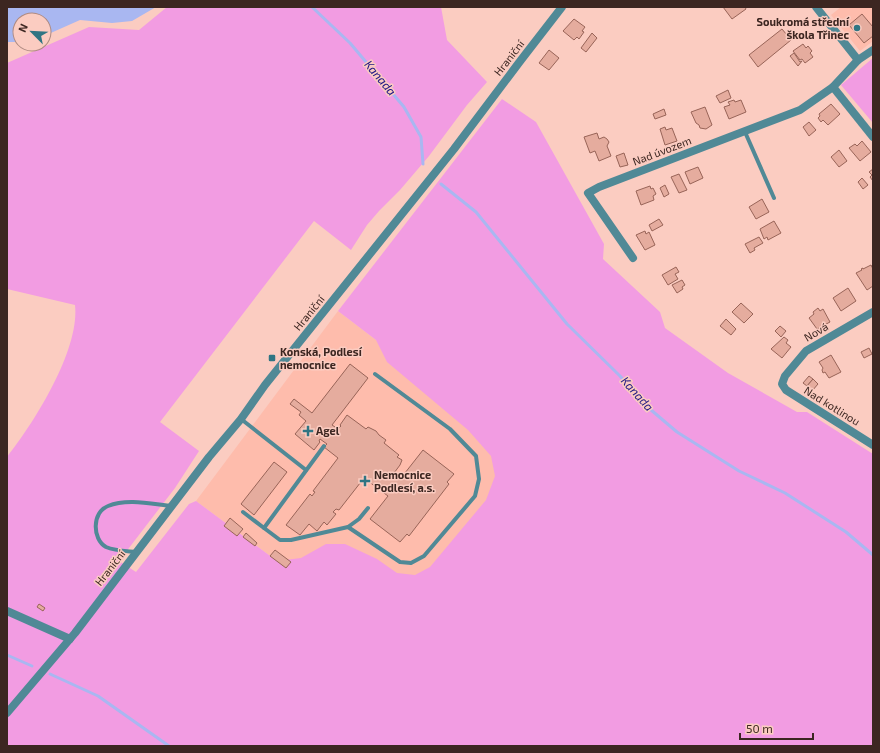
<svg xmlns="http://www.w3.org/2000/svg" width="880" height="753" font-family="'Exo 2',sans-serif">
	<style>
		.built { fill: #febcac }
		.green { fill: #f29ce2 }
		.water { fill: #a9b7f1 }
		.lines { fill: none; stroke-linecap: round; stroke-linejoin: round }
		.stream { stroke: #a9b7f1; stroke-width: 3 }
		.building { fill: #e5ac9e; stroke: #986458 }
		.lane { stroke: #508996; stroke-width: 4 }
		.street { stroke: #508996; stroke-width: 8 }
		.poi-dot { fill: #307583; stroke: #fbccc1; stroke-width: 1.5 }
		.labels { text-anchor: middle; stroke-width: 3; stroke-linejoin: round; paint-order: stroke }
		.poi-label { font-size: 11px; font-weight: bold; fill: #3c2621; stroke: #fbccc1; text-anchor: start }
		.street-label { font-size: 11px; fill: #3c2621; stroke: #fbccc1 }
		.water-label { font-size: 12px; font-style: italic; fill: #1e1584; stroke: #fbccc1 }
	</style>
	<rect width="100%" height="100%" fill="#fbccc1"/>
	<g class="built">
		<polygon points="841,7 873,7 873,41 860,51 831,15"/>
		<polygon points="338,311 535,461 391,649 277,561 196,501"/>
	</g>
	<g class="green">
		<path d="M 167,7 L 441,7 L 447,40 L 487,82 L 467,105 L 429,156 L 400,190 L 379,211 L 367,225 L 351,250 L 314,221 L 160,422 L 199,451 L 175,488 L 119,561 L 136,572 L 189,504 L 196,501 L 277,561 L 301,558 L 326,544 L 345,544 L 377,559 L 397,573 L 415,575 L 430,567 L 486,500 L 495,476 L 491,456 L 468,430 L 387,362 L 376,340 L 338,311 L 502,99 L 536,122 L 604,244 L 603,259 L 660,312 L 665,328 L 728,373 L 797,412 L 807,412 L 873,454 L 873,746 L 7,746 L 7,457 C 34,423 80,350 75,305 L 7,289 L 7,63 L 89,27 L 139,30 Z"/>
		<polygon points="873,58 873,123 841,85"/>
	</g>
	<polygon class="water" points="7,7 156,7 132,21 112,23 80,20 44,36 44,20 20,20 20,42 7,42"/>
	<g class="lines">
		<g class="stream">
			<polyline points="312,7 350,43 404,107 421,137 423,164"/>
			<polyline points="441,184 476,212 567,324 620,376 644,404 677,432 739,471 785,493 846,532 873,555"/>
			<polyline points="7,655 32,666"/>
			<polyline points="50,674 98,696 169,746"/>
		</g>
	</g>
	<g class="building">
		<polygon points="723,7 745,7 746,9 732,19"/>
		<polygon points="862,14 873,27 873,36 864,43 849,25"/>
		<polygon points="574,19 585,27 582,31 584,32 579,39 577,37 574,40 563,31"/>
		<polygon points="782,29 791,40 758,67 749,55"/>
		<polygon points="592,33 597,38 586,52 581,48"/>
		<polygon points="803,44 806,48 808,46 812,51 810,53 813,57 805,63 802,59 800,60 793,51"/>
		<polygon points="549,50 559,58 549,70 539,63"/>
		<polygon points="794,53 800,62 802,61 798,66 790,56"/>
		<polygon points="728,90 731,98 720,103 716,96"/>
		<polygon points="734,100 735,102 741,100 746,112 729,119 724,107 730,105 728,102"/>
		<polygon points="831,104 840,114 828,125 823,120 821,122 818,118 820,116 819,114"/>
		<polygon points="705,107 712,125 706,129 700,128 699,125 696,123 691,112"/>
		<polygon points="664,109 666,115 655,119 653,114"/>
		<polygon points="809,122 816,130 809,136 803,127"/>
		<polygon points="665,127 666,130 672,128 677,141 665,145 660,129"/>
		<polygon points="597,133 599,139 604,137 607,139 609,142 607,146 611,156 599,161 595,151 590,153 584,137"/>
		<polygon points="862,141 871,152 860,161 849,148 855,144 857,146"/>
		<polygon points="839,150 847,161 839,167 831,157"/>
		<polygon points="624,153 628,165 620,167 616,156"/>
		<polygon points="698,167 703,178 690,184 685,172"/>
		<polygon points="873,169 873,181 870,177 872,175 869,172"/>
		<polygon points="679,174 687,190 679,193 671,177"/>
		<polygon points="862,178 868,185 863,189 858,182"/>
		<polygon points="665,185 669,194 664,197 660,188"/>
		<polygon points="650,186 651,189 653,188 656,194 653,196 654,200 641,205 636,191"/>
		<polygon points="762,199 769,212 756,219 749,207"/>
		<polygon points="659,219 663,225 652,231 649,225"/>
		<polygon points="774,221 781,233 768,240 767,237 764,239 760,229"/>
		<polygon points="645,231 646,234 649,232 655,245 645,250 636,235"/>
		<polygon points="759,237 763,243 754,248 755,250 750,253 745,244"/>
		<polygon points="871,265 873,269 873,286 867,290 856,273 862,270 861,269 863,268 863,269"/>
		<polygon points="676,267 679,272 675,274 678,279 668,285 662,275"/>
		<polygon points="682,280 685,285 682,287 683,289 677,293 672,285"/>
		<polygon points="848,288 856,301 841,311 833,298"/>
		<polygon points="741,303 753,314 744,323 732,312"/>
		<polygon points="818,308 820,311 823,309 830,322 817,329 809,318 814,314 813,312"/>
		<polygon points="726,319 736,329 731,335 720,326"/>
		<polygon points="780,326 786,331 781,337 775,331"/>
		<polygon points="784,337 788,340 786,343 791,347 782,358 771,349"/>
		<polygon points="869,348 872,354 864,358 861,352"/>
		<polygon points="831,355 841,372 829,378 825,372 823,373 822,370 823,368 819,362"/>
		<polygon points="350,364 368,378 332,425 338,429 341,426 340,425 347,415 366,429 368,427 376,431 379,435 386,440 384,443 399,455 397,457 402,460 400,465 394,473 401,478 423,450 454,474 447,482 449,484 409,536 407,534 400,542 370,519 388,496 364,478 339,510 336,509 333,512 336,514 327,525 324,522 317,531 309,524 300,535 286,525 310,494 312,496 315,492 313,491 338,458 324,447 327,444 320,439 319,441 320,442 314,450 295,434 306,421 299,415 301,412 290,404 294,399 312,413"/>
		<polygon points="809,376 813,379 807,386 803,383"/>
		<polygon points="813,379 818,384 812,391 807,386"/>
		<polygon points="274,462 287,472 254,515 241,504"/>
		<polygon points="230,518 243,529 237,536 224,526"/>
		<polygon points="246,533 257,543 255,546 243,537"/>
		<polygon points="275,550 291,562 286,568 270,556"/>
		<polygon points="39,604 45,608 43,611 37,607"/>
	</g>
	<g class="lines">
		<g class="lane">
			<polyline points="745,132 774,198"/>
			<polyline points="241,419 306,470"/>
			<polyline points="243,512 264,528 324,446"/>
			<polyline points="348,527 400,562 411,563 424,556 475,496 479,479 476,456 450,429 375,374"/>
			<polyline points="264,528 280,540 291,540 348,527 359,519 368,508"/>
			<path d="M 136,552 C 126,551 115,551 106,547 C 92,539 92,512 108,506 C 127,498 152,504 172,506"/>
		</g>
		<g class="street">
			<polyline points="816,7 858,60"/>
			<polyline points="833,87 873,137"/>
			<polyline points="633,258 588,193 599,187 800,110 833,87 858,60 873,50"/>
			<polyline points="873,312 806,351 785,376 782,384 786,390 873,445"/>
			<polyline points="7,611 70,639"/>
			<polyline points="7,713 75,633 209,457 241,419 265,385 454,149 521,60 562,7"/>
		</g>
	</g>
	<g class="poi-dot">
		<circle cx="857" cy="28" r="4"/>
		<rect x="268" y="354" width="8" height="8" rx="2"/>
		<path d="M306 425h4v4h4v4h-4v4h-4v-4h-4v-4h4z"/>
		<path d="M363 475h4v4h4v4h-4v4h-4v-4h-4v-4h4z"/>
	</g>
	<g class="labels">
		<g class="poi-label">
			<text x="849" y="26" text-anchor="end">Soukromá střední<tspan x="849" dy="13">škola Třinec</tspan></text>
			<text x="280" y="356">Konská, Podlesí<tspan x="280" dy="13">nemocnice</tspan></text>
			<text x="316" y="435">Agel</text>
			<text x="374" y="479">Nemocnice<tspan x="374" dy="13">Podlesí, a.s.</tspan></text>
		</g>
		<g class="street-label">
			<text transform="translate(509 58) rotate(-52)" y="4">Hraniční</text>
			<text transform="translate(662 151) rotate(-21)" y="4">Nad úvozem</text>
			<text transform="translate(309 313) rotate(-51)" y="4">Hraniční</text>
			<text transform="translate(816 332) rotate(-31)" y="4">Nová</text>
			<text transform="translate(832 406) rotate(32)" y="4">Nad kotlinou</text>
			<text transform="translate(110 568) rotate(-52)" y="4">Hraniční</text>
		</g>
		<g class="water-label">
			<text transform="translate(380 78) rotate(50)" y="4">Kanada</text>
			<text transform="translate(637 394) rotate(48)" y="4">Kanada</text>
		</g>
	</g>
	<rect width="880" height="753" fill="none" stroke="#3c2621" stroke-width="16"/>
	<g transform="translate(32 32) rotate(294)"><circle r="19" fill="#fbccc1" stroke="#af8a81"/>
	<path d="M0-3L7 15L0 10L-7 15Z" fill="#307583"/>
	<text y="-6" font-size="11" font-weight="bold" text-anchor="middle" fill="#3c2621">N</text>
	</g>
	<path d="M740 733v6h73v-6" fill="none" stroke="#3c2621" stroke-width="2"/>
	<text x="746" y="733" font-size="12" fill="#3c2621" stroke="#fbccc1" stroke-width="3" paint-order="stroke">50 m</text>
</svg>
